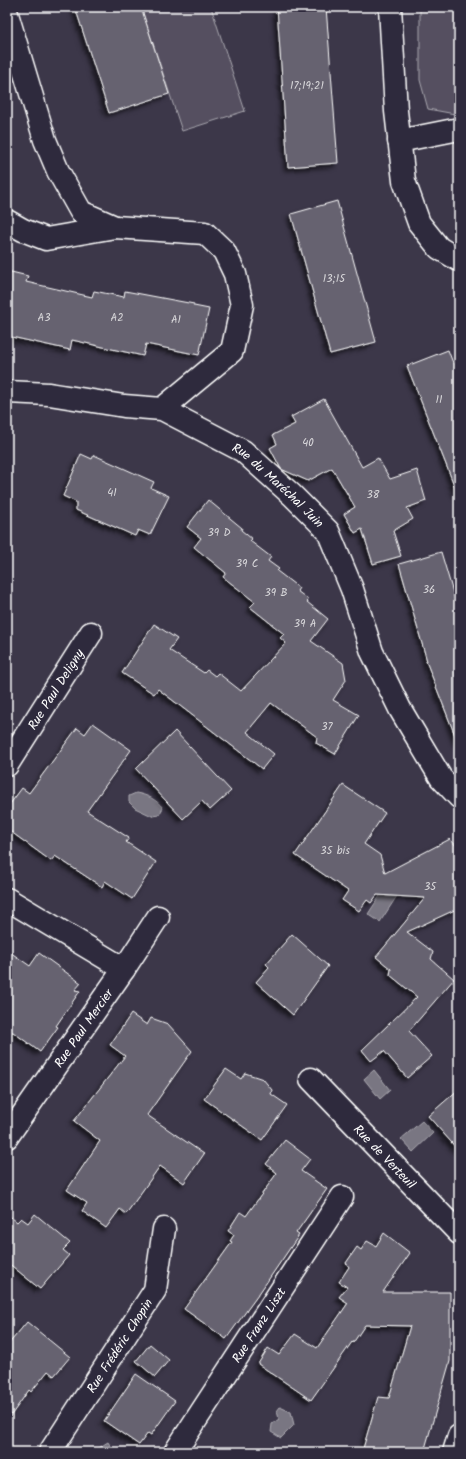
<svg xmlns="http://www.w3.org/2000/svg" width="466" height="1459" font-family="Kalam,sans-serif">
	<style>
		.green { fill: #555060; stroke: #aaa8b0 }
		.water { fill: #797682; stroke: #afadb4 }
		.building { fill: #666270; stroke: #fff; filter: url(#shadow) }
		.lines { fill: none; stroke-linecap: round; stroke-linejoin: round }
		.minor-casing { stroke: #fff; stroke-width: 25 }
		.minor { stroke: #2f2a3d; stroke-width: 22 }
		.labels { text-anchor: middle; stroke-width: 3; stroke-linejoin: round; paint-order: stroke }
		.number-label { font-size: 11px; fill: #d9d8db }
		.street-label { font-size: 13px; fill: #fff; stroke: #2f2a3d }
	</style>
	<defs>
		<filter id="shadow"><feDropShadow dx="-3.5" dy="3.5" stdDeviation="2" flood-color="#0009"/></filter>
	</defs>
	<rect width="100%" height="100%" fill="#3c3749"/>
	<filter id="ink" filterUnits="userSpaceOnUse"><feTurbulence type="fractalNoise" baseFrequency=".025" numOctaves="2"/><feDisplacementMap in="SourceGraphic" scale="8" xChannelSelector="R" yChannelSelector="G"/><feConvolveMatrix kernelMatrix="1 2 1 2 8 2 1 2 1" color-interpolation-filters="sRGB"/></filter>
	<g filter="url(#ink)">
		<g class="green">
			<polygon points="141,7 211,7 245,111 182,131"/>
			<polygon points="420,7 459,7 459,113 455,114 428,109 420,80"/>
		</g>
		<g class="water">
			<path d="M 136,793 C 147,795 156,799 163,808 L 159,815 L 152,816 L 135,808 L 129,802 L 129,796 Z"/>
			<polygon points="385,888 397,896 380,922 368,914"/>
			<polygon points="374,1070 390,1090 380,1099 364,1079"/>
			<polygon points="422,1121 433,1133 413,1152 401,1139"/>
			<polygon points="280,1407 291,1412 294,1425 281,1438 271,1432 272,1424 279,1419 277,1411"/>
			<path d="M 108,1442 L 114,1452 L 92,1452 C 98,1450 102,1445 108,1442 Z"/>
		</g>
		<g class="building">
			<polygon points="75,7 141,7 169,94 109,113"/>
			<polygon points="277,7 326,7 338,163 288,167"/>
			<polygon points="337,201 376,342 330,354 291,214"/>
			<polygon points="7,271 28,276 26,282 92,297 94,291 124,297 125,291 194,304 194,306 209,309 199,355 146,344 143,356 72,340 70,350 7,336"/>
			<polygon points="448,350 453,363 459,360 459,494 458,495 407,366"/>
			<polygon points="324,399 362,467 378,458 390,479 417,470 426,501 407,508 413,519 393,531 401,556 373,564 362,529 355,533 344,514 355,507 332,468 308,481 281,469 270,448 277,444 273,435 295,424 291,417"/>
			<polygon points="81,454 92,459 94,455 154,482 151,488 169,496 150,535 138,530 135,536 76,510 76,502 63,496"/>
			<polygon points="208,500 242,528 241,530 252,539 250,541 271,557 268,561 279,569 277,571 299,588 297,591 309,600 307,602 328,619 311,641 343,663 346,680 333,700 359,715 335,754 316,743 317,737 271,703 247,732 274,754 262,769 158,689 154,694 122,673 154,624 177,639 169,650 204,673 207,670 215,676 218,673 241,691 286,643 280,638 284,634 250,607 255,602 223,577 226,573 194,547 201,538 187,527"/>
			<polygon points="441,552 459,613 459,743 458,743 426,661 427,661 399,564"/>
			<polygon points="93,723 131,750 87,811 129,838 126,842 156,862 132,899 105,881 102,887 55,856 51,861 7,829 7,808 22,788 29,793 77,728 85,734"/>
			<polygon points="175,731 231,791 210,810 202,801 183,819 136,769"/>
			<polygon points="343,785 385,813 364,844 380,855 385,873 450,839 459,849 459,908 407,932 433,952 431,959 454,979 409,1031 432,1056 407,1078 384,1051 371,1061 362,1050 417,997 390,975 391,969 376,957 425,898 377,895 371,903 367,900 359,911 342,900 348,891 295,855"/>
			<polygon points="292,934 328,966 293,1015 256,982 269,967 266,964"/>
			<polygon points="7,950 30,966 39,953 81,983 75,990 80,991 56,1026 58,1027 40,1052 13,1032 7,1032"/>
			<polygon points="131,1014 147,1025 151,1018 168,1024 192,1051 147,1115 204,1154 184,1183 160,1166 126,1214 120,1209 106,1228 82,1211 87,1203 67,1190 100,1141 74,1121 125,1056 110,1045"/>
			<polygon points="226,1069 241,1079 245,1073 263,1079 272,1090 271,1094 287,1105 262,1140 204,1099"/>
			<polygon points="459,1089 459,1151 428,1116"/>
			<polygon points="285,1140 310,1159 301,1171 327,1189 296,1233 299,1235 258,1295 226,1339 184,1309 232,1242 230,1241 234,1235 228,1231 240,1212 246,1216 277,1173 266,1164"/>
			<polygon points="7,1214 17,1222 21,1218 28,1223 35,1214 70,1243 63,1250 69,1255 40,1289 7,1262"/>
			<polygon points="384,1233 410,1253 383,1292 450,1292 450,1361 424,1452 362,1452 378,1397 389,1398 410,1326 365,1325 353,1343 352,1342 311,1400 258,1364 268,1348 279,1355 295,1334 317,1348 348,1303 339,1297 347,1287 339,1282 349,1267 346,1263 357,1247 361,1250 367,1241 376,1246"/>
			<polygon points="27,1322 70,1357 54,1376 48,1371 31,1392 29,1390 7,1421 7,1346"/>
			<polygon points="150,1344 169,1360 155,1377 136,1361"/>
			<polygon points="136,1374 175,1401 151,1435 148,1433 139,1445 104,1421"/>
		</g>
		<g class="lines">
			<g class="minor-casing">
				<g id="minor">
					<polyline points="390,7 396,111 404,181 419,223 439,248 459,260"/>
					<polyline points="7,14 45,140 58,171 81,212 115,227 205,233 224,251 235,274 242,305 232,351 162,409"/>
					<polyline points="399,141 459,129"/>
					<polyline points="7,221 23,230 46,239 115,227"/>
					<path id="s1" d="M 7,392 L 49,394 L 124,406 L 162,409 L 243,451 L 292,495 L 328,531 L 352,589 L 372,652 L 400,709 L 441,778 L 459,797"/>
					<path id="s2" d="M 7,765 L 91,633"/>
					<polyline points="7,899 124,969"/>
					<path id="s3" d="M 311,1079 L 459,1233"/>
					<path id="s4" d="M 7,1137 L 124,969 L 158,917"/>
					<path id="s5" d="M 50,1452 L 155,1290 L 164,1229"/>
					<path id="s6" d="M 175,1452 L 342,1197"/>
					<polyline points="454,1452 459,1436"/>
				</g>
			</g>
			<use href="#minor" class="minor"/>
		</g>
	</g>
	<g class="labels">
		<g class="number-label">
			<text x="307" y="89">17;19;21</text>
			<text x="334" y="282">13;15</text>
			<text x="44" y="321">A3</text>
			<text x="117" y="321">A2</text>
			<text x="176" y="323">A1</text>
			<text x="439" y="403">11</text>
			<text x="308" y="446">40</text>
			<text x="112" y="496">41</text>
			<text x="373" y="498">38</text>
			<text x="219" y="536">39 D</text>
			<text x="247" y="567">39 C</text>
			<text x="429" y="593">36</text>
			<text x="276" y="596">39 B</text>
			<text x="305" y="627">39 A</text>
			<text x="327" y="730">37</text>
			<text x="335" y="854">35 bis</text>
			<text x="430" y="890">35</text>
		</g>
		<g class="street-label">
			<text dy="5" stroke="none"><textPath href="#s1" startOffset="296">Rue du Maréchal Juin</textPath></text>
			<text dy="5" stroke="none"><textPath href="#s2" startOffset="90">Rue Paul Deligny</textPath></text>
			<text dy="5" stroke="none"><textPath href="#s4" startOffset="133">Rue Paul Mercier</textPath></text>
			<text dy="5" stroke="none"><textPath href="#s3" startOffset="107">Rue de Verteuil</textPath></text>
			<text dy="5" stroke="none"><textPath href="#s6" startOffset="152">Rue Franz Liszt</textPath></text>
			<text dy="5" stroke="none"><textPath href="#s5" startOffset="127">Rue Frédéric Chopin</textPath></text>
		</g>
	</g>
	<rect width="466" height="1459" fill="none" stroke="#2f2a3d" stroke-width="24"/>
	<rect x="12" y="12" width="442" height="1435" fill="none" stroke="#fff" stroke-width="1.5" filter="url(#ink)"/>
</svg>
